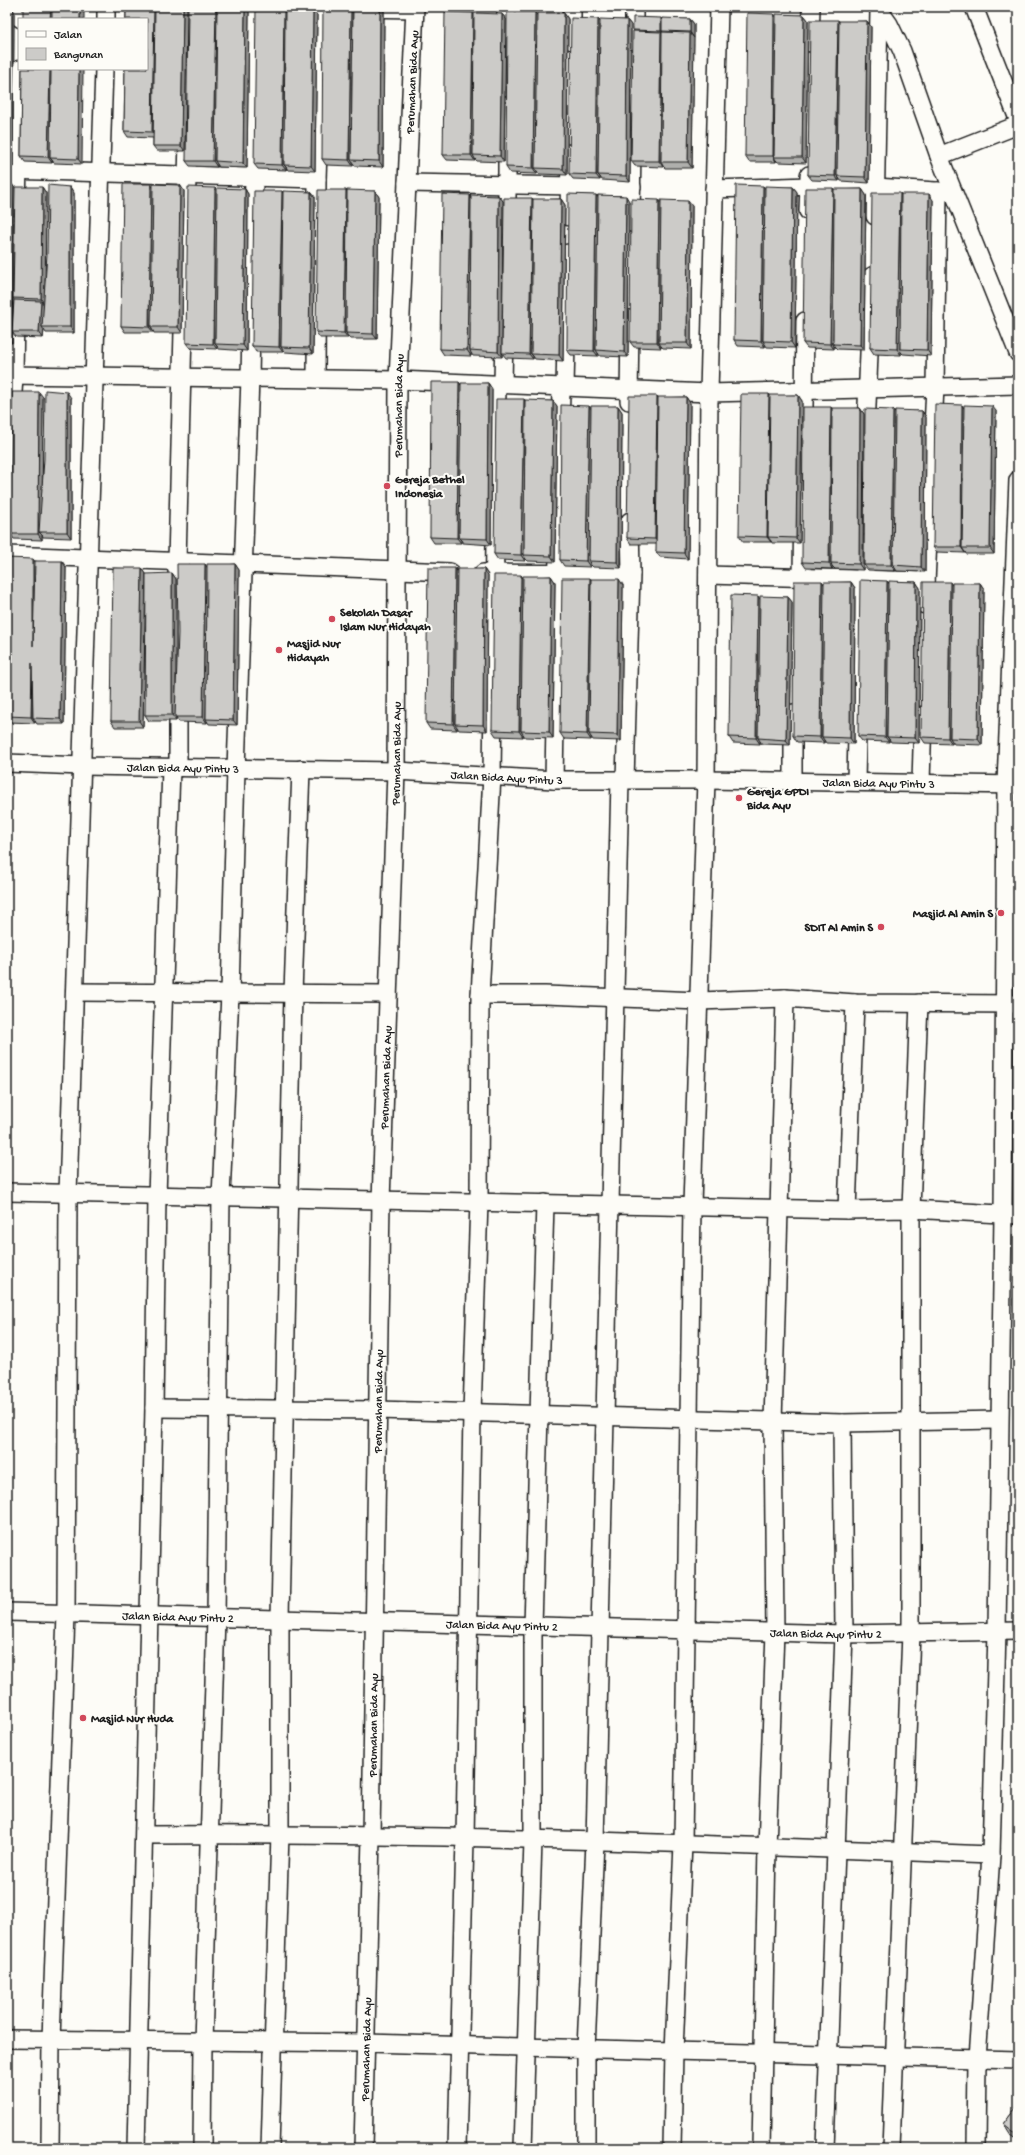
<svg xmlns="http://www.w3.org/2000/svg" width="1025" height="2155" font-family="'Gochi Hand',sans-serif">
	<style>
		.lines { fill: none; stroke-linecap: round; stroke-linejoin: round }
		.street-casing { stroke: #1c1c1c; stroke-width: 20 }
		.street { stroke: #fdfcf7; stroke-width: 17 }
		.wall { fill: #afafac; stroke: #1c1c1c }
		.shaded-wall { fill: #8f8e8c; stroke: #1c1c1c }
		.building { fill: #cccbc8; stroke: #1c1c1c }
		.poi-dot { fill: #d1495b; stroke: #fdfcf7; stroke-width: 1.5 }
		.labels { text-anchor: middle; stroke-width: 4; stroke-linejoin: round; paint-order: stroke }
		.street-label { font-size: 12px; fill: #1c1c1c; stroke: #fdfcf7 }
		.poi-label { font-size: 12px; font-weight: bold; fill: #1c1c1c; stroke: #fdfcf7; text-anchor: start }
	</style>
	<rect width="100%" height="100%" fill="#fdfcf7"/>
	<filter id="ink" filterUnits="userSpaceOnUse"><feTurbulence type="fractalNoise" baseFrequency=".025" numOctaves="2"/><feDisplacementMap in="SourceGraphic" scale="8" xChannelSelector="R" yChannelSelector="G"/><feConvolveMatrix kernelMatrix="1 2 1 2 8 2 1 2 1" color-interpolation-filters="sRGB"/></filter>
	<g filter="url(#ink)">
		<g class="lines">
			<g class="street-casing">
				<g id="street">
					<polyline points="287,7 333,8"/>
					<polyline points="506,7 507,87"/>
					<polyline points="974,7 1018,119"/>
					<polyline points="360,8 415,9"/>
					<polyline points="879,10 889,24 902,51 939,156 1018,353"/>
					<polyline points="21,19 21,7"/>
					<polyline points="106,19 106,7"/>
					<polyline points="572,41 572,7"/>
					<polyline points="634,41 634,7"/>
					<polyline points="810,43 811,7"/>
					<polyline points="939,156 1018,125"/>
					<polyline points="7,170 317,179"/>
					<polyline points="809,175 809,186 876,187 950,192"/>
					<polyline points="407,183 632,187"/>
					<polyline points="714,189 809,186 808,211"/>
					<polyline points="17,209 20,69"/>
					<polyline points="875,216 879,10"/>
					<polyline points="569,217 570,153"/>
					<polyline points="507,221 507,147"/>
					<polyline points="631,223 632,139"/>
					<polyline points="7,375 398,380 709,393 1018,385"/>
					<polyline points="316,379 317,179 323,8"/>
					<polyline points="503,384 504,331"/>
					<polyline points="565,387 568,253"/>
					<polyline points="629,401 630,319"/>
					<polyline points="866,431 872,276"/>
					<polyline points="7,501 14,375 15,313"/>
					<polyline points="7,555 450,572"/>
					<polyline points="483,573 631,574"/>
					<polyline points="708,575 926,581"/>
					<polyline points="802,578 805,321"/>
					<polyline points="865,579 865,544"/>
					<polyline points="925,605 935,386 938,191"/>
					<polyline points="178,669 177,561 188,140"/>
					<polyline points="178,698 178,768"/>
					<path id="s1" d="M 7,763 L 82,766 L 396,771 L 554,780 L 706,780 L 1018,785"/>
					<polyline points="554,780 561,387"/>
					<polyline points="625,780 631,574 630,521"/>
					<polyline points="793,781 793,713"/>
					<polyline points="856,782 860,589"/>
					<polyline points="921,783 923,715"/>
					<polyline points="75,992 387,994"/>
					<polyline points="480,995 545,995 699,1001 785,998 855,1003 1018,1004"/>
					<polyline points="7,1192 847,1210 911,1209 1018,1215"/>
					<polyline points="847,1210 855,1003"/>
					<polyline points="154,1408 377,1410 842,1423 998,1420"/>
					<path id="s2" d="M 7,1612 L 844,1634 L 1018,1631"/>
					<path d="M 145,1835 C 427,1833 709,1844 991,1855"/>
					<polyline points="7,2039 366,2043 1018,2060"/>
					<polyline points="50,2148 51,2040 66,1614 68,1194 104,69"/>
					<polyline points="136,2148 154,1408 157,1196 171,768"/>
					<polyline points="202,2148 203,2042 216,1617 221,1197 230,993 236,769 250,378 254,177 253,7"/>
					<polyline points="270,2148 280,1834 280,1618 293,993 301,769"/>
					<path id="s3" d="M 363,2148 L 371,1837 L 381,1201 L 396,771 L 398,380 L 415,7"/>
					<polyline points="457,2148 465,1839 472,1413 479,1202 480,995 492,776 497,384"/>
					<polyline points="523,2148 533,1841 533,1626 545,1203"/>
					<polyline points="586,2148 586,2049 595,1842 620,780"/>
					<polyline points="672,2148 674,2051 683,1844 692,1205 706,780 709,393 719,7"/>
					<polyline points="761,2148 767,1847 775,1632 773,1422 785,998"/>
					<polyline points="825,2148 844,1634 842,1423"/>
					<polyline points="891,2148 911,1633 911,1209 919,1003"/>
					<polyline points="976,2148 977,2059 991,1855 997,1631 1003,1215 1006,784 1018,480"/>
				</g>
			</g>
			<use href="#street" class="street"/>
		</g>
		<g class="wall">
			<polygon points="7,7 11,7 14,11 13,167 7,167"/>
			<polygon points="126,7 185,7 187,9 185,151 157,151 153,146 153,138 128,137 124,131"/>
			<polygon points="217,8 249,12 247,168 219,167 217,164 217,167 190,166 186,161"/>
			<polygon points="285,11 317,15 315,171 288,170 286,167 286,170 258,169 254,164"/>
			<polygon points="384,11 383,167 355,166 353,163 353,166 326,165 322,159"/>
			<polygon points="473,13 474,15 502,14 506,19 504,162 477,161 475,159 475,161 447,160 443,155"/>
			<polygon points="564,13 568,19 567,175 539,174 537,171 537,174 510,173 506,167 537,15"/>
			<polygon points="804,15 808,20 806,163 778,162 776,160 776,162 749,162 745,156 776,16"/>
			<polygon points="598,19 600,21 627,20 631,25 630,182 602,180 600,177 600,180 573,179 569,174"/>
			<polygon points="690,19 694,24 692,168 665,168 663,166 663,167 635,166 631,161 634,31 633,30 662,20"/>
			<polygon points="867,21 871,27 869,183 841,181 839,178 839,181 812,180 808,175 839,22"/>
			<polygon points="22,69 82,164 54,163 52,160 52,163 25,162 21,156"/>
			<polygon points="7,182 10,182 14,187 12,323 14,300 13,298 42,187 46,193 45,276 70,187 74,193 74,333 46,333 44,330 43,338 16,337 12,332 12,343 7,343"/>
			<polygon points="180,185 184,191 182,333 154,333 153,331 153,332 125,332 121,326 153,186"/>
			<polygon points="793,187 797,192 795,348 767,347 765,344 765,347 738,346 734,340 765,188"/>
			<polygon points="245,189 248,194 247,351 219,349 217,346 217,349 190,348 186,343 217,190"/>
			<polygon points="862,189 866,195 864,350 837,349 834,346 834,349 807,348 803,343 834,190"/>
			<polygon points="375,191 379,197 377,339 350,339 348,337 348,338 320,338 316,332 347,193"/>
			<polygon points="311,192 315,197 313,354 285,352 283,350 283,352 256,352 252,346 283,193"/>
			<polygon points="901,195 933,200 931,356 903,354 901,352 901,355 874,354 870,348"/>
			<polygon points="499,196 503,201 502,357 473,356 471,353 471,356 444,355 440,349 471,197"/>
			<polygon points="598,197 629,201 628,357 600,356 598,353 598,356 571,355 567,350"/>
			<polygon points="561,199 565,205 563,361 535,359 533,356 533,359 506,358 502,353 533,200"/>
			<polygon points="661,202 692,206 691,349 663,348 661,346 661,348 634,347 630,342"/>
			<polygon points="459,382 461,385 488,383 492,389 491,545 463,543 461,540 461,543 434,543 430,537"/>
			<polygon points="798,395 802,401 800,543 772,543 771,541 771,542 743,542 739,536 770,396"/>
			<polygon points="43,397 42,484 71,398 71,538 43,537 42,535 42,540 14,539 10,534"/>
			<polygon points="686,397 690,403 688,559 660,557 656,552 657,544 631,544 627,538 658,398"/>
			<polygon points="524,399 525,402 553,401 557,406 555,562 528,561 525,558 525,561 498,560 494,554"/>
			<polygon points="618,406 622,412 621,568 593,567 590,564 590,567 564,566 560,560 591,408"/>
			<polygon points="964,407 996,411 994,554 966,554 965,552 965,553 937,552 933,547"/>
			<polygon points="860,408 864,414 863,570 835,569 832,566 832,569 806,568 802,562 832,410"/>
			<polygon points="922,411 926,417 925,572 897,571 895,568 895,571 868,570 864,565 895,412"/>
			<polygon points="7,558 35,561 66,567 64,724 37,724 35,721 35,723 8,722 7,721"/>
			<polygon points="235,564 239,570 237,725 209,724 207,721 207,723 179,722 176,717 176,721 149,721 145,715 172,573 176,579 176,711 207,567"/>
			<polygon points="142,568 146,574 143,727 115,727 111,721"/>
			<polygon points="455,568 457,571 484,569 488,575 487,731 459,730 457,727 457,730 430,729 426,723"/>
			<polygon points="551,576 555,582 553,738 525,737 523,734 523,737 496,736 492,730 523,578"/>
			<polygon points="591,580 623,585 621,741 593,740 591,737 591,740 564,739 560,733"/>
			<polygon points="887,581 889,583 916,582 920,588 919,743 891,742 889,739 889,742 862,741 858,736"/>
			<polygon points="851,582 855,588 854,744 826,743 824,740 824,743 797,742 793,736 824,583"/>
			<polygon points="980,583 984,589 982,745 954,744 952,741 952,744 925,743 921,737 952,585"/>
			<polygon points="788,597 792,602 790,745 762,744 760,741 760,744 733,743 729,737 760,598"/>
			<polygon points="1018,2105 1018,2140 1011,2135 1004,2124"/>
		</g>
		<g class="shaded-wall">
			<polygon points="10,7 11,7 14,11 13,167 9,162"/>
			<polygon points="51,7 54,7 54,19 50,19"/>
			<polygon points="80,7 83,7 84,8 84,19 80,19"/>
			<polygon points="154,7 157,7 156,138 152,132"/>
			<polygon points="183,7 185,7 187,9 185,151 181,146"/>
			<polygon points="216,7 217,7 220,11 215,161 217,164 217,167 213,161"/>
			<polygon points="245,7 249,12 247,168 243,163"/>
			<polygon points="351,7 353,7 351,160 353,163 353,166 349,160"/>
			<polygon points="380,7 381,7 384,11 383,167 379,161"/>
			<polygon points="284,9 288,15 284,165 286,167 286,170 282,165"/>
			<polygon points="313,10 317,15 315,171 311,166"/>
			<polygon points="535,12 539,18 535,168 537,171 537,174 533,168"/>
			<polygon points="473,13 477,18 473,155 475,159 475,161 471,155"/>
			<polygon points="564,13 568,19 567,175 563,169"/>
			<polygon points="502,14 506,19 504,162 500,156"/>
			<polygon points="774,14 778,19 774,157 776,160 776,162 773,156"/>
			<polygon points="804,15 808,20 806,163 802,157"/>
			<polygon points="661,18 665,23 662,31 665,35 665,36 661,31"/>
			<polygon points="598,19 602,24 598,175 600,177 600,180 596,175"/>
			<polygon points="690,19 694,24 694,38 690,32"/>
			<polygon points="627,20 631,25 630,182 626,176"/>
			<polygon points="838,20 842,26 837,176 839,178 839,181 835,176"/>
			<polygon points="867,21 871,27 869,183 865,177"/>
			<polygon points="661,32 665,38 661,162 663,166 663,167 659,161"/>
			<polygon points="690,33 694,38 692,168 688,162"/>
			<polygon points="50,69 54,69 50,158 52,160 52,163 48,157"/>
			<polygon points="79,69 83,69 82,164 78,159"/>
			<polygon points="10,182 14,187 12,343 8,337"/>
			<polygon points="151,184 155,190 151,327 153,331 153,332 149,327"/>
			<polygon points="180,185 184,191 182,333 178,327"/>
			<polygon points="763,186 767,191 763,341 765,344 765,347 761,341"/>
			<polygon points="42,187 46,193 45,305 41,299"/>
			<polygon points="70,187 74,193 74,333 70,327"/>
			<polygon points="793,187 797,192 795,348 791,342"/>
			<polygon points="215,188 219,193 215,344 217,346 217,349 213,344"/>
			<polygon points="833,188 837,194 833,344 834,346 834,349 830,344"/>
			<polygon points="245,189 248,194 247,351 243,345"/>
			<polygon points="862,189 866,195 864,350 860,345"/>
			<polygon points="346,190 350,196 346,333 348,337 348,338 344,333"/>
			<polygon points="282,191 286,197 281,347 283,350 283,352 279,347"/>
			<polygon points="375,191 379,197 377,339 373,334"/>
			<polygon points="311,192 315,197 313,354 309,348"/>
			<polygon points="900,193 904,199 900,349 901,352 901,355 897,349"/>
			<polygon points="929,194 933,200 931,356 927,350"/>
			<polygon points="470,195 474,200 470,350 471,353 471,356 467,350"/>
			<polygon points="596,195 600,200 596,350 598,353 598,356 594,351"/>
			<polygon points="499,196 503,201 502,357 498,352"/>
			<polygon points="626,196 629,201 628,357 624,352"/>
			<polygon points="532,198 536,204 531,354 533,356 533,359 529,354"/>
			<polygon points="561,199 565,205 563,361 559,355"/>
			<polygon points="659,200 663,205 659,343 661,346 661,348 657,342"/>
			<polygon points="688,201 692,206 691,349 687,343"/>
			<polygon points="41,301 45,306 42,327 44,330 43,338 39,332"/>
			<polygon points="459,382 463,388 459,538 461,540 461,543 457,538"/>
			<polygon points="488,383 492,389 491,545 487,539"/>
			<polygon points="39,392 43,397 42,532 39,532 42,535 42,540 38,534"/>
			<polygon points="67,392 71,398 71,538 67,532"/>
			<polygon points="769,394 773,400 768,537 771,541 771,542 767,537"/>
			<polygon points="798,395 802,401 800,543 796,538"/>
			<polygon points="657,396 661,402 659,544 655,539"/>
			<polygon points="686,397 690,403 688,559 684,553"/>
			<polygon points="524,399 528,405 524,555 525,558 525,561 521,555"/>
			<polygon points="553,401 557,406 555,562 551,556"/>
			<polygon points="962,405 966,411 962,548 965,552 965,553 961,547"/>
			<polygon points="589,406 593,411 589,561 590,564 590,567 586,561"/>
			<polygon points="618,406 622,412 621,568 617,562"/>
			<polygon points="992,406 996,411 994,554 990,548"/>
			<polygon points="831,407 835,413 831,563 832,566 832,569 829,563"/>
			<polygon points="860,408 864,414 863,570 859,564"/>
			<polygon points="893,410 897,416 893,565 895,568 895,571 891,565"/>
			<polygon points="922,411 926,417 925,572 921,567"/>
			<polygon points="33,559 37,564 33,646"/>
			<polygon points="62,561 66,567 64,724 60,719"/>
			<polygon points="205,564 209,570 206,719 207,721 207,723 203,717"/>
			<polygon points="235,564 239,570 237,725 233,720"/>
			<polygon points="142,568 146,574 143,727 139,721"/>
			<polygon points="455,568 459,574 455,724 457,727 457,730 453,724"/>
			<polygon points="484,569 488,575 487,731 483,725"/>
			<polygon points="172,573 176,579 176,721 172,715"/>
			<polygon points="521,575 525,581 521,731 523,734 523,737 519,731"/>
			<polygon points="551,576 555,582 553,738 549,732"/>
			<polygon points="590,578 594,584 589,734 591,737 591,740 587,734"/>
			<polygon points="619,579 623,585 621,741 617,735"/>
			<polygon points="822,581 826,587 822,737 824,740 824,743 820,737"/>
			<polygon points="887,581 891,586 887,737 889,739 889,742 885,737"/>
			<polygon points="851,582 855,588 854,744 850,738"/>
			<polygon points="916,582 920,588 919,743 915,738"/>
			<polygon points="950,582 954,588 950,738 952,741 952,744 948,738"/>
			<polygon points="980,583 984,589 982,745 978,739"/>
			<polygon points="758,596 762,602 758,738 760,741 760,744 756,738"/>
			<polygon points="788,597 792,602 790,745 786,740"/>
			<polygon points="32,663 33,718 35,721 35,723 31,717"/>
		</g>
		<g class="building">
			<polygon points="7,7 10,7 9,162 7,162"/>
			<polygon points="23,7 51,7 50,19 23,19"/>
			<rect x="52" y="7" width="28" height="12"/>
			<polygon points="126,7 154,7 152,132 124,131 125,69 147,69 147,19 126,19"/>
			<polygon points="155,7 183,7 181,146 153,146"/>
			<polygon points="188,7 216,7 213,161 186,161"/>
			<polygon points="217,7 245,7 243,163 215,161"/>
			<polygon points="323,7 351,7 349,160 322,159"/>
			<polygon points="353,7 380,7 379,161 351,160"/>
			<polygon points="256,9 284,9 282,165 254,164"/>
			<polygon points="285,9 313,10 311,166 284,165"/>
			<polygon points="445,12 473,13 471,155 443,155"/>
			<polygon points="507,12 535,12 533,168 506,167"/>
			<polygon points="474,13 502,14 500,156 473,155"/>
			<polygon points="537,13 564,13 563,169 535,168"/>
			<polygon points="747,13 774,14 773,156 745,156"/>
			<polygon points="776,14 804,15 802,157 774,157"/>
			<polygon points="633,17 661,18 661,31 633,30"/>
			<polygon points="571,18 598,19 596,175 569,174"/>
			<polygon points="662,18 690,19 690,32 662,31"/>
			<polygon points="600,19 627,20 626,176 598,175"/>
			<polygon points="810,20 838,20 835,176 808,175"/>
			<polygon points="839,21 867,21 865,177 837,176"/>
			<polygon points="633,31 661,32 659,161 631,161"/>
			<polygon points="662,32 690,33 688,162 661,162"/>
			<polygon points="22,69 50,69 48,157 21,156"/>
			<polygon points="51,69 79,69 78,159 50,158"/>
			<polygon points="7,182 10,182 8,337 7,337"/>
			<polygon points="123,184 151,184 149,327 121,326"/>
			<polygon points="153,184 180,185 178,327 151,327"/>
			<polygon points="48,185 70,187 70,327 42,327 47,254"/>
			<polygon points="736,185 763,186 761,341 734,340"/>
			<polygon points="765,186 793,187 791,342 763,341"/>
			<polygon points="15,187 42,187 41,299 13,298"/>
			<polygon points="188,187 215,188 213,344 186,343"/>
			<polygon points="217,188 245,189 243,345 215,344"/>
			<polygon points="805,188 833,188 830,344 803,343"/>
			<polygon points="834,189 862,189 860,345 833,344"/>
			<polygon points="318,190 346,190 344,333 316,332"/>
			<polygon points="347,190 375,191 373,334 346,333"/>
			<polygon points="254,191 282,191 279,347 252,346"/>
			<polygon points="283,191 311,192 309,348 281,347"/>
			<polygon points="872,193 900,193 897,349 870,348"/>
			<polygon points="442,194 470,195 467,350 440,349"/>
			<polygon points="568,194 596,195 594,351 567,350"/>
			<polygon points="901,194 929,194 927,350 900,349"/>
			<polygon points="471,195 499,196 498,352 470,350"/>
			<polygon points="598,195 626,196 624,352 596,350"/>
			<polygon points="504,198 532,198 529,354 502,353"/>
			<polygon points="533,199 561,199 559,355 531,354"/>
			<polygon points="631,199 659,200 657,342 630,342"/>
			<polygon points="661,200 688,201 687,343 659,343"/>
			<polygon points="14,300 41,301 39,332 12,332"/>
			<polygon points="431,382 459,382 457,538 430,537"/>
			<polygon points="461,383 488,383 487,539 459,538"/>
			<polygon points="45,390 67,392 67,532 39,532 44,459"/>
			<polygon points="12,392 39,392 38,534 10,534"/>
			<polygon points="741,394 769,394 767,537 739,536"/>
			<polygon points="770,395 798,395 796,538 768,537"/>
			<polygon points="629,396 657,396 655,539 627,538"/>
			<polygon points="658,397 686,397 684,553 656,552"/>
			<polygon points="496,399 524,399 521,555 494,554"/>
			<polygon points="525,400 553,401 551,556 524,555"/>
			<polygon points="935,404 962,405 961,547 933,547"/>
			<polygon points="561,405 589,406 586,561 560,560"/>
			<polygon points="964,405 992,406 990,548 962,548"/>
			<polygon points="591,406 618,406 617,562 589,561"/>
			<polygon points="803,407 831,407 829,563 802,562"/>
			<polygon points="832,408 860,408 859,564 831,563"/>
			<polygon points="865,409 893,410 891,565 864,565"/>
			<polygon points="895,410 922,411 921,567 893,565"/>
			<polygon points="7,558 33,559 33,646 35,561 62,561 60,719 33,718 32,663 31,717 7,716"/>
			<polygon points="177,564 205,564 203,717 175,717 178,633"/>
			<polygon points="207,564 235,564 233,720 206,719"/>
			<polygon points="113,568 142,568 139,721 111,721"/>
			<polygon points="428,568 455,568 453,724 426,723"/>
			<polygon points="457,569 484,569 483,725 455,724"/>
			<polygon points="172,573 172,715 145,715 146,574"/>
			<polygon points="494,575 521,575 519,731 492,730"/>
			<polygon points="523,576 551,576 549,732 521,731"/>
			<polygon points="562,578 590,578 587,734 560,733"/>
			<polygon points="591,579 619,579 617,735 589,734"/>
			<polygon points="860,580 887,581 885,737 858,736"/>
			<polygon points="794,581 822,581 820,737 793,736"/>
			<polygon points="889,581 916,582 915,738 887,737"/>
			<polygon points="824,582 851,582 850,738 822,737"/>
			<polygon points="923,582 950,582 948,738 921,737"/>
			<polygon points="952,583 980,583 978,739 950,738"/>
			<polygon points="731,595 758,596 756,738 729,737"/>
			<polygon points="760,596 788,597 786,740 758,738"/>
			<polygon points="1018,2105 1018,2135 1004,2124"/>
		</g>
	</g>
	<g class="poi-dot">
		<circle cx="387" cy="486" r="4"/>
		<circle cx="332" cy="619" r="4"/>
		<circle cx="279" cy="650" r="4"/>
		<circle cx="739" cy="798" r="4"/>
		<circle cx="1001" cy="913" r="4"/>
		<circle cx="881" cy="927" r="4"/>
		<circle cx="83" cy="1718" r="4"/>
	</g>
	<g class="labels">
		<g class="street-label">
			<text dy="4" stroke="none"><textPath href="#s3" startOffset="2067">Perumahan Bida Ayu</textPath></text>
			<text dy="4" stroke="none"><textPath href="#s3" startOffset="1743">Perumahan Bida Ayu</textPath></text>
			<text dy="4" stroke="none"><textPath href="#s3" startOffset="1395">Perumahan Bida Ayu</textPath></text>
			<text dy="4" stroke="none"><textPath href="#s1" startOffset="176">Jalan Bida Ayu Pintu 3</textPath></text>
			<text dy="4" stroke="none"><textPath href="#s1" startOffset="500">Jalan Bida Ayu Pintu 3</textPath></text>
			<text dy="4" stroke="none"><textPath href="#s1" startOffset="872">Jalan Bida Ayu Pintu 3</textPath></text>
			<text dy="4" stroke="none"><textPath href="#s3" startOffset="1071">Perumahan Bida Ayu</textPath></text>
			<text dy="4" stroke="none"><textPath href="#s3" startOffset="747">Perumahan Bida Ayu</textPath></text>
			<text dy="4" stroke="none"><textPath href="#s2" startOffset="171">Jalan Bida Ayu Pintu 2</textPath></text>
			<text dy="4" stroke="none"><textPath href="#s2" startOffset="495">Jalan Bida Ayu Pintu 2</textPath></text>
			<text dy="4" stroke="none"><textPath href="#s2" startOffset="819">Jalan Bida Ayu Pintu 2</textPath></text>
			<text dy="4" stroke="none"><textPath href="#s3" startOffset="423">Perumahan Bida Ayu</textPath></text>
			<text dy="4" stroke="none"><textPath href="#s3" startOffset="99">Perumahan Bida Ayu</textPath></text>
		</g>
		<g class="poi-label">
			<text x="395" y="483">Gereja Bethel<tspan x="395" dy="14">Indonesia</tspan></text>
			<text x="340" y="616">Sekolah Dasar<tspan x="340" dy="14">Islam Nur Hidayah</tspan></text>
			<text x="287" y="647">Masjid Nur<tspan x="287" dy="14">Hidayah</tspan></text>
			<text x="747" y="795">Gereja GPDI<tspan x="747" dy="14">Bida Ayu</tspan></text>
			<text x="993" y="917" text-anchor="end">Masjid Al Amin S</text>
			<text x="873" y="931" text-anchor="end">SDIT Al Amin S</text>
			<text x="91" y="1722">Masjid Nur Huda</text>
		</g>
	</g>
	<rect width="1025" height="2155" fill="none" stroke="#fdfcf7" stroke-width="24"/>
	<rect x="12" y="12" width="1001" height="2131" fill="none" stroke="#1c1c1c" stroke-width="1.5" filter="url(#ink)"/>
	<rect x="18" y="18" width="130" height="52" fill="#fdfcf7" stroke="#a3a29f"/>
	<rect x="26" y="31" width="20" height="6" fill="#fdfcf7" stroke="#a3a29f"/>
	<text x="54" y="38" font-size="12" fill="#1c1c1c">Jalan</text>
	<rect x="26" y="48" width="20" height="12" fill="#cccbc8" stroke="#a3a29f"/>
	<text x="54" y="58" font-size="12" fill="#1c1c1c">Bangunan</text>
</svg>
